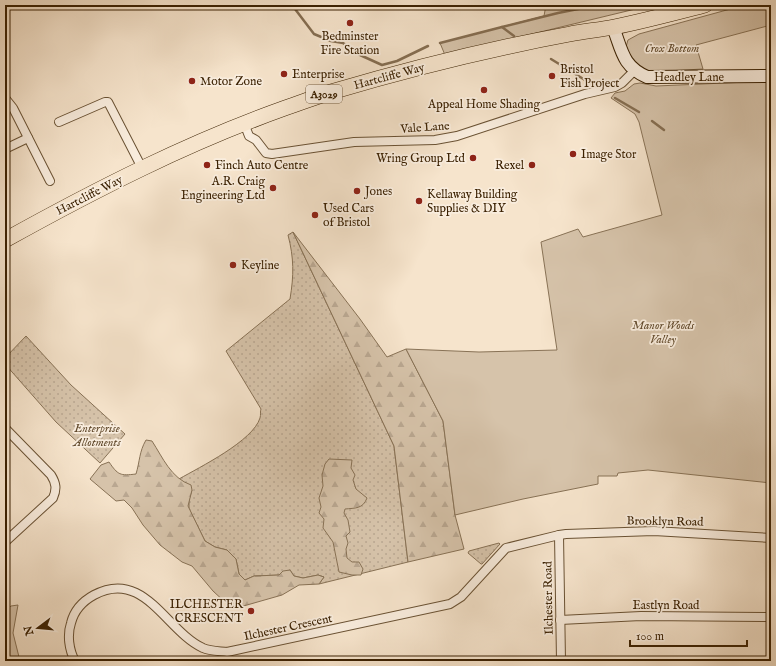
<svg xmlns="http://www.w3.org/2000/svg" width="776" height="666" font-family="'IM FELL English',serif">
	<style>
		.grass { fill: url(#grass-dots); stroke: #887256 }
		.forest { fill: url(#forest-firs); stroke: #887256 }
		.park { fill: #d6c3aa; stroke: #887256 }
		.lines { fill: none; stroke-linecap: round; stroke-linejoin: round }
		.stream { stroke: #856e52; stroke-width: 2.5 }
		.street-casing { stroke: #6a5234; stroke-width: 10 }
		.secondary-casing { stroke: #3b2102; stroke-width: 14 }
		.highway-casing { stroke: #3b2102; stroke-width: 16 }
		.street { stroke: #f9edde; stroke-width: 8 }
		.secondary { stroke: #f9edde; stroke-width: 12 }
		.highway { stroke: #f6e4cc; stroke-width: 15 }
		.poi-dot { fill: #8f2418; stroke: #f9edde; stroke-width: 1.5 }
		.labels { text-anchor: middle; stroke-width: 3.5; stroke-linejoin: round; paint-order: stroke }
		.shield { fill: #f9edde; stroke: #745e44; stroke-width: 1 }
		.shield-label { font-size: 11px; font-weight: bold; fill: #3b2102 }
		.poi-label { font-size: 12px; fill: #3b2102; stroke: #f9edde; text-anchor: start }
		.park-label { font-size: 12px; font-style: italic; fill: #624a2c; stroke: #f9edde }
		.street-label { font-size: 12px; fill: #3b2102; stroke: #f9edde }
	</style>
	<defs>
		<pattern id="grass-dots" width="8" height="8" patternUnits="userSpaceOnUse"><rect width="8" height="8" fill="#d6c3aa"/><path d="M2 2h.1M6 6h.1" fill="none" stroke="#b9a791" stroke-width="1.8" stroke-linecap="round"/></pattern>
		<pattern id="forest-firs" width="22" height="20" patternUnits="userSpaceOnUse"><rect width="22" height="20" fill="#d6c3aa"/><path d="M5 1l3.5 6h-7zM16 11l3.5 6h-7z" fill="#b9a791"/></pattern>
	</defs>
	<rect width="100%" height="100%" fill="#f6e4cc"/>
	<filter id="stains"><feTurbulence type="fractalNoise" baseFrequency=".005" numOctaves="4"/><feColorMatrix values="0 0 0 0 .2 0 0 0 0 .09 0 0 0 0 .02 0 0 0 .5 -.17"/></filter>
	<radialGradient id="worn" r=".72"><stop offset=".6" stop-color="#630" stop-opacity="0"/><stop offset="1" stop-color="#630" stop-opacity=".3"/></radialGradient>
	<g class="grass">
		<path d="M 293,232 L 394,446 L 408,562 L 319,584 L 324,577 L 318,575 L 303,578 L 294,576 L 290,570 L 280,575 L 254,576 L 245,580 L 239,574 L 236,559 L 227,550 L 215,547 L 205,541 L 189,509 L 189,500 L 192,490 L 179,479 C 200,467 253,441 260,418 C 261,415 260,411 261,409 L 226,351 L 290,299 C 294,275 294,258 288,235 Z"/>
		<polygon points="26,336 71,385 125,434 100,463 56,422 5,364 5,358"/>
		<polygon points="499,543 500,544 482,564 481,564 468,553 469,551"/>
	</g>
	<g class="forest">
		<polygon points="293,232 360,319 387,357 406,349 443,421 455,515 464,549 408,562 394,446"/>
		<path d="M 146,440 L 152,441 C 163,458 171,478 191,485 L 192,490 L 188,506 L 205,541 L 215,547 L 227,550 L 236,559 L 239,574 L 245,580 L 254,576 L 279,575 L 283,571 L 290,570 L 294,576 L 303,578 L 318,575 L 324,577 L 319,584 L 299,585 L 282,595 L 240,607 L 233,607 L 226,603 L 213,591 L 192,566 L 182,562 L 160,545 L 143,525 L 132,508 L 124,500 L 116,501 L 90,479 L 101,465 L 109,462 C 118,475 120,476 136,474 C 140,461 139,452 146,440 Z"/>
		<path d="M 329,459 L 352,460 L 351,468 L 355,475 L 353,480 L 356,489 L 367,498 C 363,509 355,508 345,509 L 344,513 L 348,520 L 350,532 L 346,536 L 348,543 L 346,549 L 347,558 L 352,562 L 359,562 L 363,569 L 361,575 L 352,575 L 339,572 L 333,542 L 323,528 L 324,519 L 319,513 L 321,507 L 319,498 L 323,486 L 322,475 L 325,464 Z"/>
	</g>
	<g class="park">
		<polygon points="546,5 652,5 445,55 440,43 544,16"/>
		<polygon points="745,5 771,5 771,25 696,45 703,69 648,72 637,67 625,50 628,40 639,34"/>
		<polygon points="771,81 771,483 648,470 618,473 617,476 598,476 598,484 523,499 455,515 443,421 406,349 479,352 557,350 541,242 578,229 583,237 662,215 639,122 635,114 611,98 615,93 625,91 634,84 640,83 656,86"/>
		<polygon points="18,605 13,633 20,661 5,661 5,611 11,606"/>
	</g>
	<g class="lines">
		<g class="stream">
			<polyline points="290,5 295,9 314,34 331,41 343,43 360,55 382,65 397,61 428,46"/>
			<polyline points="502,27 558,13 598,5"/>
			<polyline points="440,43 502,27 514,36"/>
			<polyline points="551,59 585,80"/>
			<polyline points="615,98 639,112"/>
			<polyline points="652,121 664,130"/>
		</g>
		<g class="street-casing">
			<g id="street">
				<polyline points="5,98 13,108 50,181"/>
				<polyline points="59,122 105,102 108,102 142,168"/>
				<polyline points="244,123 249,136 256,140 266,153 272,154 354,142 435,140 457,136 585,94 615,87 622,83 634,71"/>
				<polyline points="5,149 28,138"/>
				<path d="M 5,428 L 51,475 C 56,483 57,489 53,498 L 5,542"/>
				<polyline points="559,535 561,661"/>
				<polyline points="560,620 641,616 771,617"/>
				<path d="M 75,661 C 69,650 67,635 71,623 C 74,611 83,601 94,595 C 144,568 166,631 203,648 C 210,651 219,651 227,652 L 450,604 L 461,597 L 506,548 L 559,535 L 566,534 L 654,531 L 771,538"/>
			</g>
		</g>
		<g class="secondary-casing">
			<path id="secondary" d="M 613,27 C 622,50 622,66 647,77 L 771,76"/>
		</g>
		<g class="highway-casing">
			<path id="highway" d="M 5,240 C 95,190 187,143 285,108 C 300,103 315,97 331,92 C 409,69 489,49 570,34 C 584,31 599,30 614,27 C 644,21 674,13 705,5"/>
		</g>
		<use href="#street" class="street"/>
		<use href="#secondary" class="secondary"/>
		<use href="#highway" class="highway"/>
	</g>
	<g class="poi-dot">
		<circle cx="350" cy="23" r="4"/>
		<circle cx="284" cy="74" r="4"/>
		<circle cx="552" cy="76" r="4"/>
		<circle cx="192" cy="81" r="4"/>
		<circle cx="484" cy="90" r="4"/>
		<circle cx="573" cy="154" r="4"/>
		<circle cx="473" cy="158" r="4"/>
		<circle cx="207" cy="165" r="4"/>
		<circle cx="532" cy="165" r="4"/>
		<circle cx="273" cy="188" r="4"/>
		<circle cx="357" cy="191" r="4"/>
		<circle cx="419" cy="201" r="4"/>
		<circle cx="315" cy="215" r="4"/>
		<circle cx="233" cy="265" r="4"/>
		<circle cx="251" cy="611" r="4"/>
	</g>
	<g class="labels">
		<rect class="shield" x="306" y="85" width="36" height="18" rx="3"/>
		<g class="shield-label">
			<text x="324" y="98">A3029</text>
		</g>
		<g class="poi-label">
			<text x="350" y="40" text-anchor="middle">Bedminster<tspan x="350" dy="14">Fire Station</tspan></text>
			<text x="560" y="73">Bristol<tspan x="560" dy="14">Fish Project</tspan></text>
			<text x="292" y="78">Enterprise</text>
			<text x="200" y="85">Motor Zone</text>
			<text x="484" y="108" text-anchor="middle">Appeal Home Shading</text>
			<text x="581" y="158">Image Stor</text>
			<text x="465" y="162" text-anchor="end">Wring Group Ltd</text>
			<text x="215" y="169">Finch Auto Centre</text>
			<text x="524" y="169" text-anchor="end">Rexel</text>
			<text x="265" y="185" text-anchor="end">A.R. Craig<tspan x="265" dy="14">Engineering Ltd</tspan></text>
			<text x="365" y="195">Jones</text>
			<text x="427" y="198">Kellaway Building<tspan x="427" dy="14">Supplies &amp; DIY</tspan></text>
			<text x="323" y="212">Used Cars<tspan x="323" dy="14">of Bristol</tspan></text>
			<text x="241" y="269">Keyline</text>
			<text x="243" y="608" text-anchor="end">ILCHESTER<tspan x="243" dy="14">CRESCENT</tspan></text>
		</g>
		<g class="park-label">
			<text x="672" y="52">Crox Bottom</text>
			<text x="663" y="329">Manor Woods<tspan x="663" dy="14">Valley</tspan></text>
			<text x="97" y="432">Enterprise<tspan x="97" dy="14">Allotments</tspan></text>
		</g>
		<g class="street-label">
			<text transform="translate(389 76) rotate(-15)" y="4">Hartcliffe Way</text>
			<text x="689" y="81">Headley Lane</text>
			<text transform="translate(425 127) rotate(-4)" y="4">Vale Lane</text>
			<text transform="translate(89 195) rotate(-27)" y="4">Hartcliffe Way</text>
			<text transform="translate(665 521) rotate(1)" y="4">Brooklyn Road</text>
			<text transform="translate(548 598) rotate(-91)" y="4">Ilchester Road</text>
			<text x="666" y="609">Eastlyn Road</text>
			<text transform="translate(288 627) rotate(-12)" y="4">Ilchester Crescent</text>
		</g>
	</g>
	<rect width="776" height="666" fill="none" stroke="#f6e4cc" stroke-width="20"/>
	<rect x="6" y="6" width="764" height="654" fill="none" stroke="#3b2102" stroke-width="2"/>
	<rect x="10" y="10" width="756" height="646" fill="none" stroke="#3b2102"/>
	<g transform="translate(38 628) rotate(254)" stroke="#f9edde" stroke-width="3" paint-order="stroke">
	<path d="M0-3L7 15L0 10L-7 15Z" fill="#3b2102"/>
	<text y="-6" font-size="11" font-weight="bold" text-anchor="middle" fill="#3b2102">N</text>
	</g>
	<path d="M630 640v6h117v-6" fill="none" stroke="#3b2102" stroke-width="2"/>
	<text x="636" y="640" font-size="12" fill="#3b2102" stroke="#f9edde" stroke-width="3" paint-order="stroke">100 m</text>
	<rect width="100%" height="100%" filter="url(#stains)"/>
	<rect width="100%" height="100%" fill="url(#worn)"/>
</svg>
